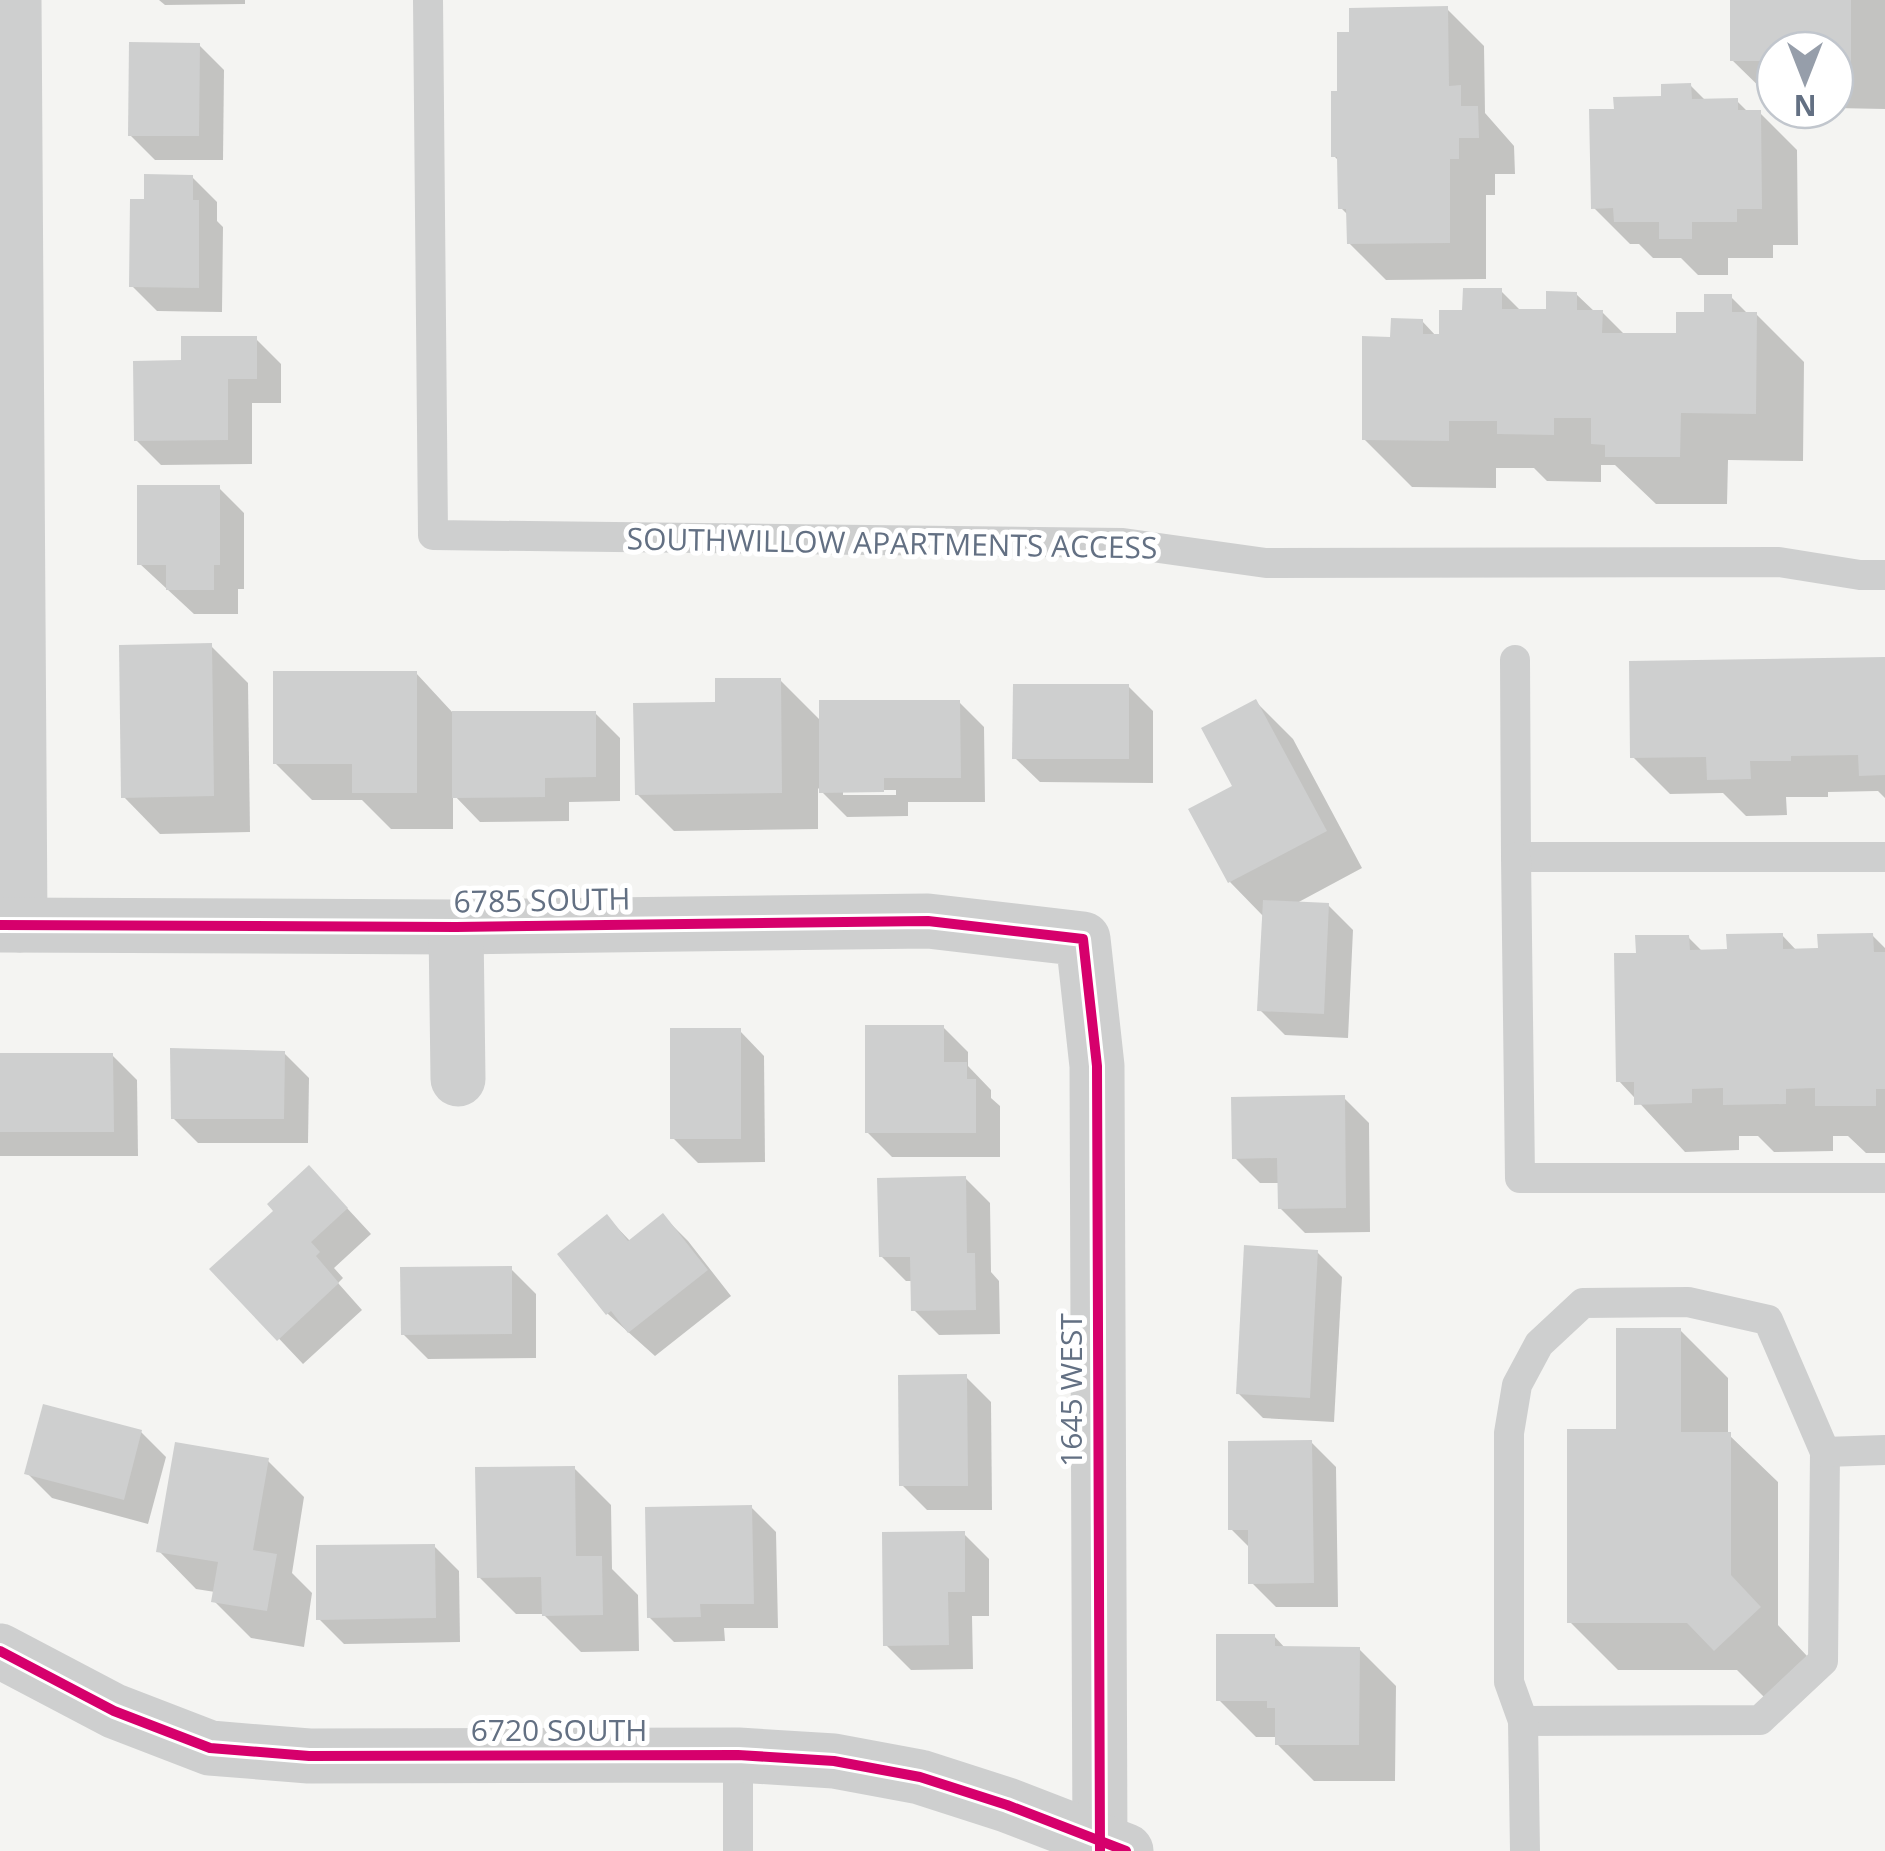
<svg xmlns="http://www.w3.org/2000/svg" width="1885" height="1851" font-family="'Open Sans',sans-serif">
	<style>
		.shadow { fill: #0003; fill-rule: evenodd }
		.building { fill: #cecfcf }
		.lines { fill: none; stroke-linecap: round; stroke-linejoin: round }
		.service { stroke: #cecfcf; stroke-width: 30 }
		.minor { stroke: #cecfcf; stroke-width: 55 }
		.cycleway-casing { stroke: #fff; stroke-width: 16 }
		.cycleway { stroke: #d6006c; stroke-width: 10 }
		.labels { text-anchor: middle; stroke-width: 10; stroke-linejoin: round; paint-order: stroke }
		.street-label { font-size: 30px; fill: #637083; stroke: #fff }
	</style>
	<rect width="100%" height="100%" fill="#f4f4f2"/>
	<g class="shadow">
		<polygon points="159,0 245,0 245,4 165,5"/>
		<polygon points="1733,0 1885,0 1885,109 1835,108 1835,50 1775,50 1775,102 1732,60"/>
		<polygon points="1447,9 1484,46 1485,113 1514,146 1515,174 1495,174 1495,195 1486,195 1486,279 1386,280 1349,243 1349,216 1341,208 1340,162 1334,156"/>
		<polygon points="199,45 224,70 223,160 155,160 130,135"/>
		<polygon points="1690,85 1706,101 1737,101 1749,113 1760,113 1797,150 1798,245 1773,245 1773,258 1728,258 1728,275 1698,275 1681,258 1653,258 1639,244 1630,244 1593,207 1616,111 1663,98"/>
		<polygon points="192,177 217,202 217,221 223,227 222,312 157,311 132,286 147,201"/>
		<polygon points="1501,291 1522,312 1548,312 1576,294 1595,312 1602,312 1625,335 1678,336 1731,297 1748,314 1756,314 1804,362 1803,461 1728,460 1727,504 1656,504 1615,465 1601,465 1601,482 1547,481 1534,468 1496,468 1496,488 1412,487 1364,439 1393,339 1422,321 1437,337 1465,312"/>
		<polygon points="256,339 281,364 281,403 252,403 252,464 161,465 136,440 184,363"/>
		<polygon points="219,488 244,513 244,589 238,589 238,614 194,614 140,564"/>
		<polygon points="211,646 248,683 250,832 160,834 123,796"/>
		<polygon points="1885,660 1885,798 1878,791 1828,792 1828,797 1786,797 1787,815 1746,816 1723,793 1670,794 1633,757"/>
		<polygon points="416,673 453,713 595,713 620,738 620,801 569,802 569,821 480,822 453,794 453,829 391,829 362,800 312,800 275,763"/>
		<path d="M 780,680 L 822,722 L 959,702 L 984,727 L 985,802 L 908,802 L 908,816 L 847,817 L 818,788 L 818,829 L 674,831 L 637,794 L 718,705 ZM 843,790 L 896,790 L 896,795 L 843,795 Z"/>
		<polygon points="1128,686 1153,711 1153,783 1040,782 1015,758"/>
		<polygon points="1256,702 1293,739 1362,868 1295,904 1328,905 1353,930 1348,1038 1285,1035 1260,1010 1264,917 1230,882"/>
		<polygon points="1782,935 1797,951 1821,950 1872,935 1885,948 1885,1153 1866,1153 1848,1136 1833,1136 1833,1151 1774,1152 1758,1136 1739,1136 1739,1150 1685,1152 1619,1081 1639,955 1688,937 1703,952 1729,952"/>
		<polygon points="943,1027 968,1052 968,1066 991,1090 991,1098 1000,1106 1000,1157 892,1157 867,1132"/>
		<polygon points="740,1031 764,1056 765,1162 698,1163 673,1138"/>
		<polygon points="284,1053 309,1078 308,1143 198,1143 173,1118"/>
		<polygon points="112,1055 137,1080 138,1156 0,1156 0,1056"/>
		<polygon points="1344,1098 1369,1123 1370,1232 1305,1233 1280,1208 1280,1183 1260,1183 1235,1158"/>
		<polygon points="965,1178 990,1203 991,1272 999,1281 1000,1334 939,1335 914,1310 913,1281 906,1281 881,1256"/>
		<polygon points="334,1194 371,1234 334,1268 343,1278 338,1283 362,1310 303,1364 213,1269"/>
		<polygon points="663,1216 688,1241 731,1296 655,1356 608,1314 560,1254 607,1217 631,1242"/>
		<polygon points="1317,1252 1342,1277 1334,1422 1263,1418 1238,1393"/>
		<polygon points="511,1269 536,1294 536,1358 428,1359 403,1334"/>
		<polygon points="1680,1330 1728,1378 1728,1434 1778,1482 1778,1625 1807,1656 1764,1697 1737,1670 1618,1670 1570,1622 1619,1432"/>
		<polygon points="966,1377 991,1402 992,1510 927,1510 902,1485"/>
		<polygon points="141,1432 166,1457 148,1524 52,1498 27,1473"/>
		<polygon points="1311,1442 1336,1467 1338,1607 1276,1607 1251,1582 1251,1549 1231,1529"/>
		<polygon points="267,1460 304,1497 292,1573 312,1593 304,1647 251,1638 214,1601 215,1592 196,1589 159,1551"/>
		<polygon points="574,1468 611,1505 612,1569 638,1595 639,1651 581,1652 543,1614 516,1614 479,1577"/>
		<polygon points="751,1507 776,1532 778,1628 724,1628 725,1641 674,1642 649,1617"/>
		<polygon points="964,1534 989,1559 989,1616 972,1616 973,1669 911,1670 886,1645"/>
		<polygon points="434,1546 459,1571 460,1642 344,1644 319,1619"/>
		<polygon points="1274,1636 1286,1649 1359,1649 1396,1686 1395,1781 1314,1781 1277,1744 1277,1737 1256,1737 1219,1700"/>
	</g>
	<g class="building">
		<polygon points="1730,0 1851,0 1851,62 1835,62 1835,50 1775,50 1775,61 1730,61"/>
		<polygon points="1448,6 1449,86 1461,85 1461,106 1478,106 1479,138 1459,138 1459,159 1450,159 1450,243 1347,244 1346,209 1338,209 1337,157 1331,157 1331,91 1337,91 1337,32 1349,32 1349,8"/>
		<polygon points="129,42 200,43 199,136 128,136"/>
		<polygon points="1691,83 1692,99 1738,98 1738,110 1761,110 1762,209 1737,209 1737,222 1692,222 1692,239 1659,239 1659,222 1614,222 1613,208 1591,209 1589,109 1614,109 1613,97 1661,96 1661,84"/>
		<polygon points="144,174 193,175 193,200 199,200 199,288 129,287 130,199 144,199"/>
		<polygon points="1463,288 1502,288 1502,309 1546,309 1546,291 1577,292 1577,310 1603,310 1602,333 1676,333 1676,312 1704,312 1704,294 1732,294 1732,312 1757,312 1756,414 1681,413 1680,457 1605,457 1605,445 1591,444 1591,418 1554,418 1554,435 1497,434 1497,421 1449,421 1449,441 1362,440 1362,336 1390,337 1391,318 1423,319 1423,334 1439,334 1439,310 1462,310"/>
		<polygon points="181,336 257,336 257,379 228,379 228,440 134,441 133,361 181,360"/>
		<polygon points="137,485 220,485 220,565 214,565 214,590 166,590 166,565 137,565"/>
		<polygon points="212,643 214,796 121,798 119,645"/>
		<polygon points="1885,657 1885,775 1859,776 1858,755 1791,756 1791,761 1750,761 1751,779 1707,780 1706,757 1630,758 1629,661"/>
		<polygon points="273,671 417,671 417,793 352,793 352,764 273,764"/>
		<polygon points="715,678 781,678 782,793 635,795 633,703 715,702"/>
		<polygon points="1013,684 1129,684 1129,759 1012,759"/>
		<polygon points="1256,699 1327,831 1228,883 1188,809 1232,786 1201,728"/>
		<polygon points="819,700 960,700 961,778 884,778 884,792 819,793"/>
		<polygon points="452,711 596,711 596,777 545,778 545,797 452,798"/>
		<polygon points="1263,900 1329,903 1324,1014 1257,1011"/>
		<polygon points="1783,933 1783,949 1818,948 1817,934 1873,933 1874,952 1885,952 1885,1089 1876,1089 1876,1106 1815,1106 1815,1088 1786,1089 1786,1104 1723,1105 1723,1088 1692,1089 1692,1103 1634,1105 1634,1082 1616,1082 1614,953 1636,953 1635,935 1689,935 1690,950 1727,949 1726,934"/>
		<polygon points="865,1025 944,1025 944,1062 967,1062 967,1079 976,1079 976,1133 865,1133"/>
		<rect x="670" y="1028" width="71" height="111"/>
		<polygon points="170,1048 285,1051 284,1119 171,1119"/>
		<polygon points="0,1053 113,1053 114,1132 0,1132"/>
		<polygon points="1345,1095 1346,1208 1278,1209 1277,1158 1232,1159 1231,1097"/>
		<polygon points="309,1165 348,1208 311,1242 320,1252 316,1256 339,1283 277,1341 209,1269 273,1211 267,1204"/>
		<polygon points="966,1176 967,1253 975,1253 976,1310 911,1311 910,1257 879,1257 877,1178"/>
		<polygon points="663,1213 708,1270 628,1333 611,1311 606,1315 557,1254 607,1214 628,1241"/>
		<polygon points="1244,1245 1318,1250 1310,1398 1236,1394"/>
		<polygon points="512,1266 512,1334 401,1335 400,1267"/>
		<polygon points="1616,1328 1681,1328 1681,1432 1731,1432 1731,1575 1761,1607 1714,1651 1687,1623 1567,1623 1567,1429 1616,1429"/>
		<polygon points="967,1374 968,1486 899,1486 898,1375"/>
		<polygon points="43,1404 142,1430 124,1500 24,1474"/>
		<polygon points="1312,1440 1314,1583 1248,1584 1248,1530 1228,1530 1228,1441"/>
		<polygon points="175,1442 269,1458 253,1550 277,1554 267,1611 211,1602 218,1562 156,1552"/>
		<polygon points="575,1466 576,1556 602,1556 603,1615 542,1616 541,1577 477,1578 475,1467"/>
		<polygon points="752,1505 754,1604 700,1604 701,1617 647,1618 645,1507"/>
		<polygon points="965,1531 965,1592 948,1592 949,1645 883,1646 882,1532"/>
		<polygon points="435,1544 436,1618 316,1620 316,1545"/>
		<polygon points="1216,1634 1275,1634 1275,1646 1360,1647 1359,1745 1275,1745 1275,1708 1267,1708 1267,1701 1216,1701"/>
	</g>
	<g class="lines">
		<g class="service">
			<polyline points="428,0 433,535 1123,543 1266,563 1779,562 1860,575 1885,575"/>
			<polyline points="1515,660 1516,857 1885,857"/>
			<polyline points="1516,857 1520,1178 1883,1178"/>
			<polyline points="1523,1721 1760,1720 1823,1661 1825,1452"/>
			<polyline points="738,1755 738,1851"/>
			<polyline points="1525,1851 1523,1721 1509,1682 1509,1433 1517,1385 1539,1344 1583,1303 1688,1302 1768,1320 1825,1452 1885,1450"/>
		</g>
		<g class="minor">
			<polyline points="14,0 20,925"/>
			<polyline points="0,925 456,927 928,921 1083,939 1097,1066 1100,1851"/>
			<polyline points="456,927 458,1079"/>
			<polyline points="0,1651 114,1711 210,1748 309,1756 738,1755 834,1761 920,1777 1007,1805 1126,1851"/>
		</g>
		<g class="cycleway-casing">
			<g id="cycleway">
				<polyline points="0,925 456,927 928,921 1083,939 1097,1066 1100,1851"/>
				<polyline points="0,1651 114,1711 210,1748 309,1756 738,1755 834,1761 920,1777 1007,1805 1126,1851"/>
			</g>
		</g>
		<use href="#cycleway" class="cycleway"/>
	</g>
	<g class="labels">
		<g class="street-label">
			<text transform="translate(892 544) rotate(1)" y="10">SOUTHWILLOW APARTMENTS ACCESS</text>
			<text transform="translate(542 901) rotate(-1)" y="10">6785 SOUTH</text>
			<text transform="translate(1072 1390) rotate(-90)" y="10">1645 WEST</text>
			<text x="559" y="1741">6720 SOUTH</text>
		</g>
	</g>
	<g transform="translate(1805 80) rotate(180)"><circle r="48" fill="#ffffff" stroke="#c1c6cd" stroke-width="2.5"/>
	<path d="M0-8L18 38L0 25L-18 38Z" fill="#969eaa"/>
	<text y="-15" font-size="28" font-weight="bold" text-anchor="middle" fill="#637083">N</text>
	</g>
</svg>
